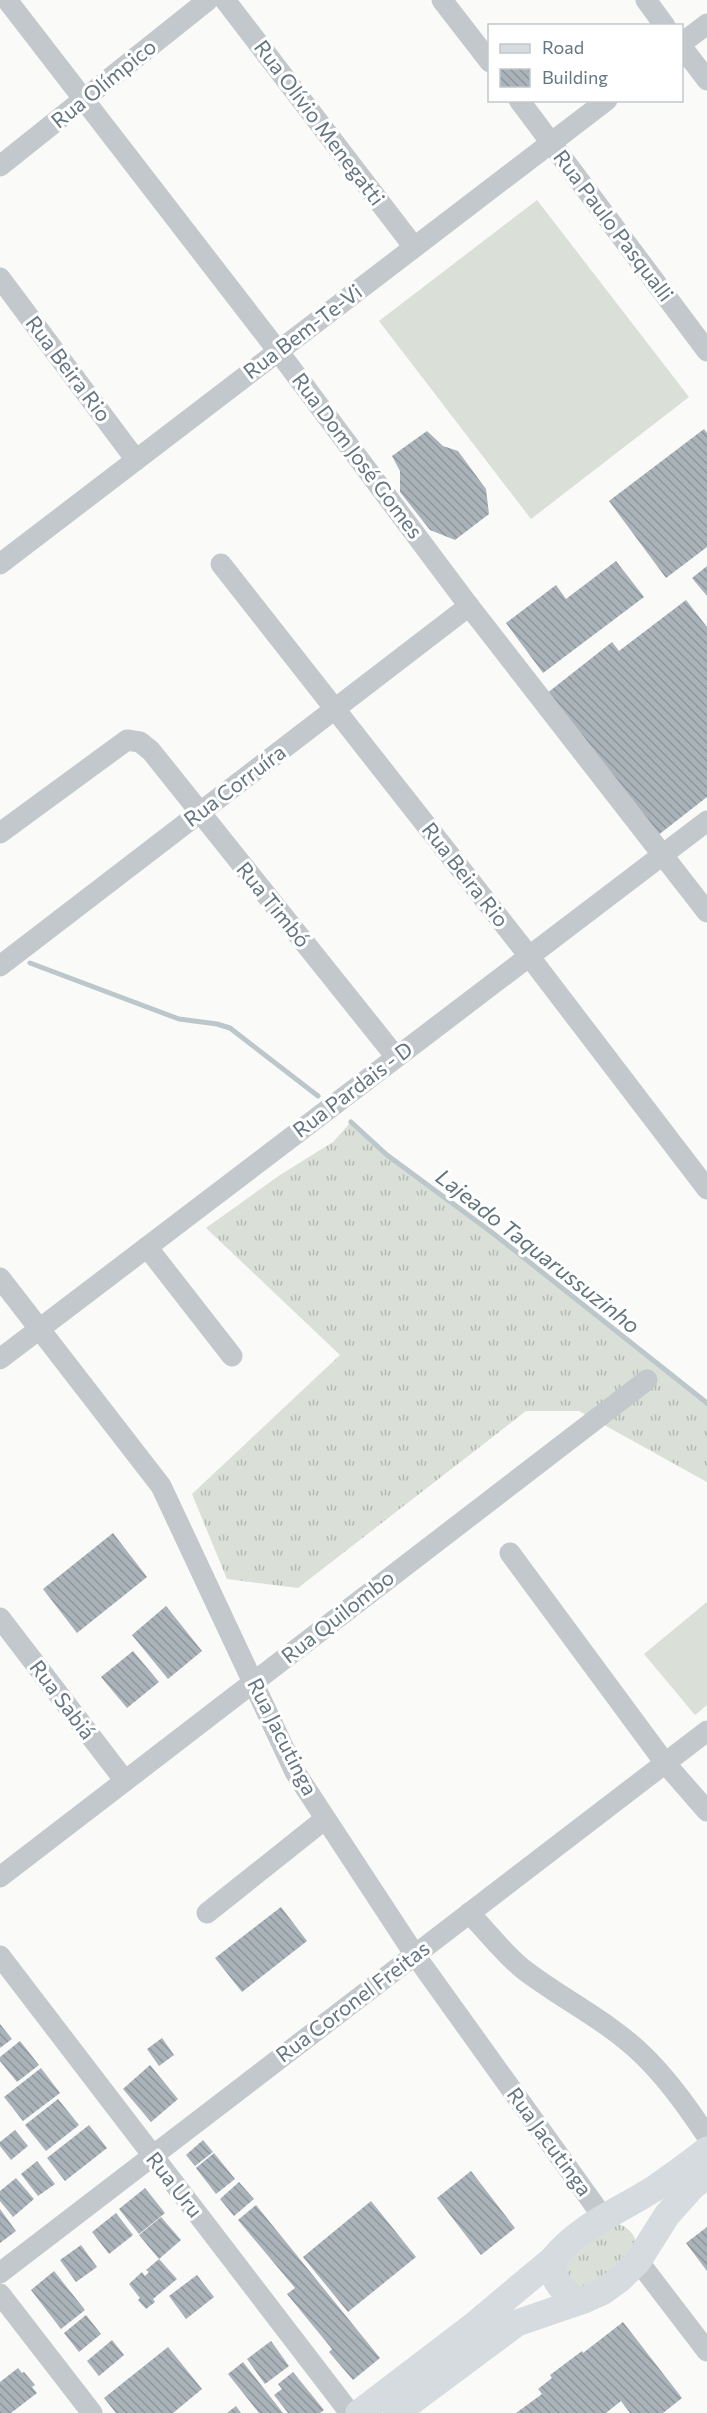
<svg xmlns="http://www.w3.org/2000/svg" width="707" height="2413" font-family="Commissioner,sans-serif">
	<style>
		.grass { fill: url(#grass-tufts) }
		.pitch { fill: #dadfd7 }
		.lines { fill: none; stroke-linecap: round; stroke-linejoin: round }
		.stream { stroke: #bbc7cb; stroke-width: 5 }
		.building { fill: url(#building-back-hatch) }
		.minor { stroke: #c3c8cc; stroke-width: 21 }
		.major { stroke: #d6dbdf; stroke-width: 27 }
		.labels { text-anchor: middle; stroke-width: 6; stroke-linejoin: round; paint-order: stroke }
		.street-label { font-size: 21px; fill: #657683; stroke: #fff }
		.water-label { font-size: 22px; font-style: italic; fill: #60757c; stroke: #fff }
	</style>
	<defs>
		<pattern id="grass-tufts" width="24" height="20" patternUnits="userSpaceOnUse" patternTransform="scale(1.5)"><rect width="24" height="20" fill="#dadfd7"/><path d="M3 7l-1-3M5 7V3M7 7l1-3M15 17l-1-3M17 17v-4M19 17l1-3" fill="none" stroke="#b4b9b4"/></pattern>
		<pattern id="building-back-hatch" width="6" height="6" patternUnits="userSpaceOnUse" patternTransform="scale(1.5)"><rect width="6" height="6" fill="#aab3b9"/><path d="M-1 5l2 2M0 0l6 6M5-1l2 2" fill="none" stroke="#8e969c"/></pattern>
	</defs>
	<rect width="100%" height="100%" fill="#fafaf8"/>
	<g class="grass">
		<polygon points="351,1122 387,1155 494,1234 707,1403 707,1482 579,1411 526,1411 298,1588 227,1579 192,1494 340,1355 206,1228 280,1175 333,1142"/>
		<path d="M 616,2223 C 628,2227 636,2234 636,2247 L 602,2283 L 572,2288 L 559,2261 Z"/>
	</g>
	<g class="pitch">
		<polygon points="537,200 689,397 531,519 379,321"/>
		<polygon points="707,1602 707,1705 695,1715 644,1654"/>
	</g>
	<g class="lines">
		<g class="stream">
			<polyline points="30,963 179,1019 217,1024 230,1028 318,1096"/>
			<polyline points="351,1122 387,1155 494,1234 707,1403"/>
		</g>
	</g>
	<g class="building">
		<polygon points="704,429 707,433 707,547 666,578 609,501"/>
		<polygon points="427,431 443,446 458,451 486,489 489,514 455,540 430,530 400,492 400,471 392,456"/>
		<polygon points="616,561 644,597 543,673 506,623 556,585 566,599"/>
		<polygon points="707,566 707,596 692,578"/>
		<polygon points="686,600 707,627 707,797 657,836 546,694 612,642 619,651"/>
		<polygon points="113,1533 147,1577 77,1633 43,1589"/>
		<polygon points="166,1606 202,1651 168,1679 132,1635"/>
		<polygon points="133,1651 159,1682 127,1708 101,1677"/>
		<polygon points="281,1907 307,1941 242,1992 215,1958"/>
		<polygon points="0,2024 12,2039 0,2048"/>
		<polygon points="162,2038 174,2055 159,2066 147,2049"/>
		<polygon points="20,2041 39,2065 17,2082 0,2061 0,2057"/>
		<polygon points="150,2065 178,2099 151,2122 123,2089"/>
		<polygon points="41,2068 60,2093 23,2121 4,2097"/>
		<polygon points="58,2099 79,2125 46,2151 25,2125"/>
		<polygon points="89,2125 107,2148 65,2181 47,2158"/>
		<polygon points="15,2130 28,2146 11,2160 0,2146 0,2142"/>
		<polygon points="203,2140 213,2152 195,2166 186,2155"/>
		<polygon points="214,2153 235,2179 216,2194 196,2168"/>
		<polygon points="37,2161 55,2184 38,2196 21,2174"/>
		<polygon points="471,2171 515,2228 481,2255 437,2198"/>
		<polygon points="16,2178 34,2199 13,2217 0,2201 0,2191"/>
		<polygon points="239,2182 254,2199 234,2216 220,2199"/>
		<polygon points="145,2188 165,2213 139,2234 119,2209"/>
		<polygon points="371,2201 416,2257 348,2312 303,2257"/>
		<polygon points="256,2205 380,2358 353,2380 329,2352 332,2349 287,2294 295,2288 238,2220"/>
		<polygon points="0,2209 16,2231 0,2243"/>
		<polygon points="116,2213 133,2235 109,2254 92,2232"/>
		<polygon points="161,2217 181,2240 159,2259 139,2235"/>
		<polygon points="707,2227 707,2271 686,2243"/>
		<polygon points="81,2245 97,2267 76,2282 60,2260"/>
		<polygon points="159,2259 177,2279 153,2299 155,2302 146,2309 138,2300 140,2298 129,2284 142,2272 145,2276 149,2272 146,2270"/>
		<polygon points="54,2271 85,2310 61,2329 31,2290"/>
		<polygon points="197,2275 214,2297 186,2319 169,2296"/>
		<polygon points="86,2315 101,2334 79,2352 64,2333"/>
		<polygon points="623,2322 682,2398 663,2413 630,2413 621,2401 606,2413 516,2413 542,2394 538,2389 552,2378 550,2375 582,2351 583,2353"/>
		<polygon points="112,2340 124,2355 99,2376 87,2361"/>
		<polygon points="271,2341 289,2366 265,2384 247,2359"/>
		<polygon points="168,2347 202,2389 173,2413 116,2413 104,2398"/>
		<polygon points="243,2362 283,2413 259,2413 228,2374"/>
		<polygon points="18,2368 22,2373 24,2372 35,2385 32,2387 37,2393 11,2413 0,2413 0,2382"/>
		<polygon points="293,2372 324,2410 320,2413 288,2413 274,2395 282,2389 278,2384"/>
		<polygon points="236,2406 241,2413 227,2413"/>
	</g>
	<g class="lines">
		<g class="minor">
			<polyline points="7,0 278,351 469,606 707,912"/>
			<polyline points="225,0 414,247"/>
			<polyline points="442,0 490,62"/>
			<polyline points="646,0 665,26"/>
			<polyline points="682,43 707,24"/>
			<polyline points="682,47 707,80"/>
			<polyline points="519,100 707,351"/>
			<polyline points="0,166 208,0"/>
			<polyline points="0,278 136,460"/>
			<polyline points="0,564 607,100"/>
			<polyline points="221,564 529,956 707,1189"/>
			<polyline points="0,833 127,740 140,742 151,751 396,1057"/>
			<polyline points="0,966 469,606"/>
			<polyline points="147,1247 232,1356"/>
			<polyline points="0,1278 161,1486 295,1772 415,1955 603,2217"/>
			<polyline points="0,1359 707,821"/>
			<polyline points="510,1553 665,1763 707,1811"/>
			<polyline points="0,1618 125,1781"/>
			<polyline points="0,1877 647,1380"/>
			<polyline points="207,1913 325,1819"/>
			<path d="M 469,1913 C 487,1931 503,1953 523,1969 C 563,2000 609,2021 645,2057 C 669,2081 688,2108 707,2136"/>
			<polyline points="0,1956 350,2413"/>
			<polyline points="638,2261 707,2351"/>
			<polyline points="0,2273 707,1731"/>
			<polyline points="0,2294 92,2413"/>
		</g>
		<g class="major">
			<path d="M 553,2259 C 551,2277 559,2288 574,2299 L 584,2300"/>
			<path d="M 359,2413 L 473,2326 L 553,2259 C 580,2225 620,2211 655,2188 C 673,2176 690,2163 707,2150"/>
			<polyline points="396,2413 517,2323 584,2300 602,2292 620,2279 638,2261 667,2215 692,2187 707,2175"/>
		</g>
	</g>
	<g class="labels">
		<g class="street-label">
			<text transform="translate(104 84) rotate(-39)" y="7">Rua Olímpico</text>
			<text transform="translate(319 123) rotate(53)" y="7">Rua Olívio Menegatti</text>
			<text transform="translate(613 226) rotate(53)" y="7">Rua Paulo Pasqualli</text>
			<text transform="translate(303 332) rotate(-37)" y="7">Rua Bem-Te-Vi</text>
			<text transform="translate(68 369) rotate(53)" y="7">Rua Beira Rio</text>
			<text transform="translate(357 456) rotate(53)" y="7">Rua Dom José Gomes</text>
			<text transform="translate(235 786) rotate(-37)" y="7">Rua Corruíra</text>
			<text transform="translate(465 875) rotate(52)" y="7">Rua Beira Rio</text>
			<text transform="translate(273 905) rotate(51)" y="7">Rua Timbó</text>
			<text transform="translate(353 1090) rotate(-37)" y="7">Rua Pardais - D</text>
			<text transform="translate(338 1617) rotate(-38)" y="7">Rua Quilombo</text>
			<text transform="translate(62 1700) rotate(53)" y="7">Rua Sabiá</text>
			<text transform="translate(282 1737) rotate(63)" y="7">Rua Jacutinga</text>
			<text transform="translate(353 2002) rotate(-37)" y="7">Rua Coronel Freitas</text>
			<text transform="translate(549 2142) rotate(54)" y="7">Rua Jacutinga</text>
			<text transform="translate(174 2185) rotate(52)" y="7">Rua Uru</text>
		</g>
		<g class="water-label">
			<text transform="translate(538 1251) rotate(38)" y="8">Lajeado Taquarussuzinho</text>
		</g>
	</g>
	<rect x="488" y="24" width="195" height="78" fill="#ffffff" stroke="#c1c8cd" stroke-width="1.5"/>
	<rect x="500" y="44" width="30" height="9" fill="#d6dbdf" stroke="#c1c8cd" stroke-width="1.5"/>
	<text x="542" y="54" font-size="18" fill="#657683">Road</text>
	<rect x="500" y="69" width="30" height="18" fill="url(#building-back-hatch)" stroke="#c1c8cd" stroke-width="1.5"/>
	<text x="542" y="84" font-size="18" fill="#657683">Building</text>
</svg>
